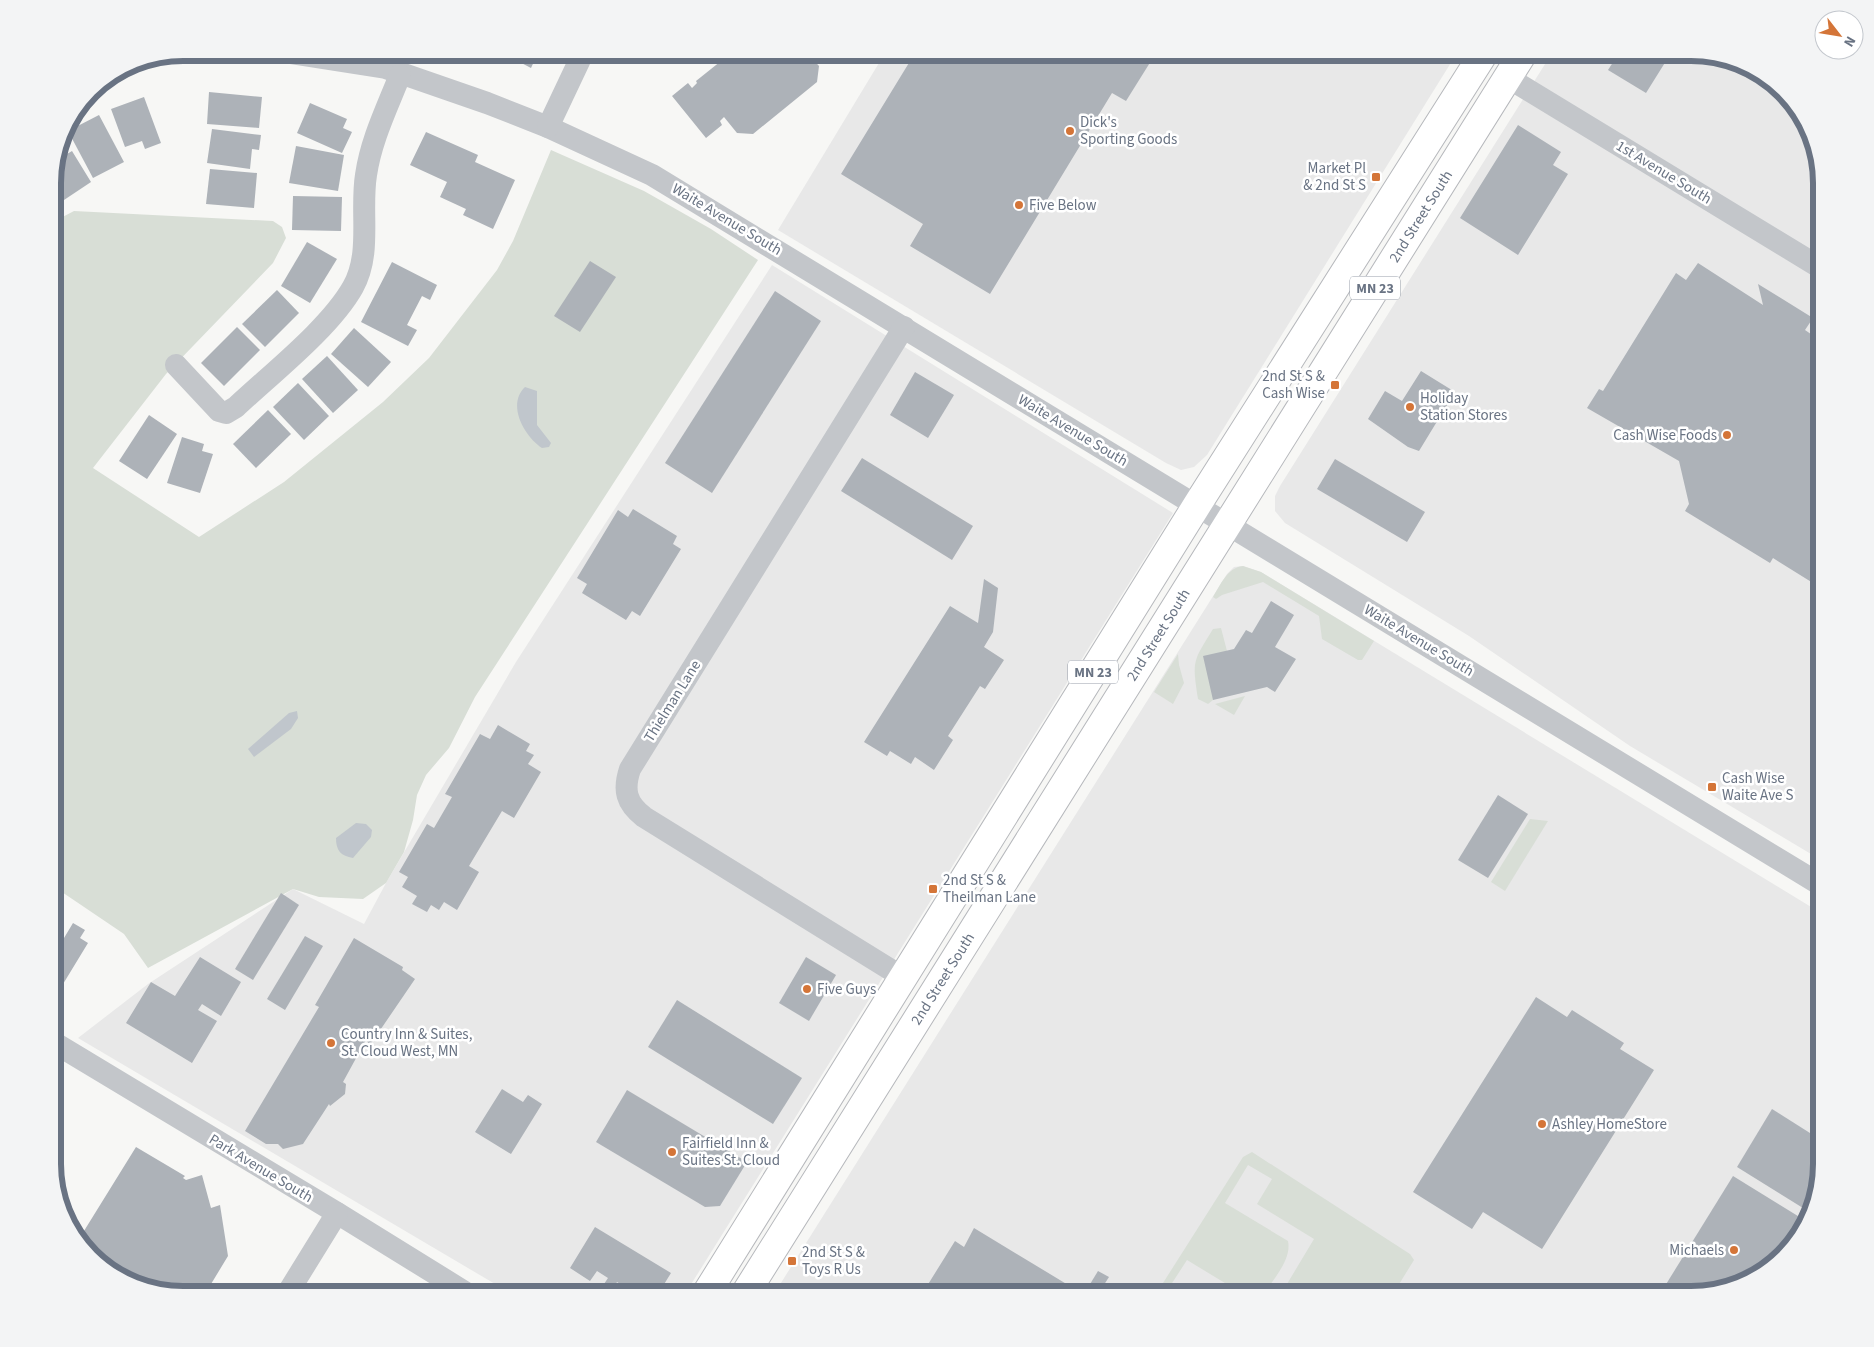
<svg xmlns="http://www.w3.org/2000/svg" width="1874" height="1347" font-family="'Source Sans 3',sans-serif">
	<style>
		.built { fill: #e8e8e8 }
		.green { fill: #d8ded6 }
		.water { fill: #c0c6cc }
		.building { fill: #adb2b8 }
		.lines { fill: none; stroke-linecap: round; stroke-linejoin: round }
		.highway-casing { stroke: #b6b8bc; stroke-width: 30 }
		.minor { stroke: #c3c6ca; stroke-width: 22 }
		.highway { stroke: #fff; stroke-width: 28 }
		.poi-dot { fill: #d47538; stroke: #fff; stroke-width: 2 }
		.labels { text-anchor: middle; stroke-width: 5; stroke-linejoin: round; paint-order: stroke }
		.shield { fill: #fff; stroke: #969da8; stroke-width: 1 }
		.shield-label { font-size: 14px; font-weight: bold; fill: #697383 }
		.poi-label { font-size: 15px; fill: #697383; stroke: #fff; text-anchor: start }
		.street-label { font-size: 15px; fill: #697383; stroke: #fff }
		.rim { fill: none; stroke: #697383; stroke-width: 6 }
	</style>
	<rect width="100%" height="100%" fill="#f7f7f5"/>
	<g class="built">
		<polygon points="885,53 1457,53 1207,455 1194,467 1181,470 1166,463 778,230"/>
		<polygon points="1552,53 1691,53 1733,60 1770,79 1808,125 1821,183 1821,860 1630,746 1469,636 1285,523 1275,511 1275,496 1280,486"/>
		<polygon points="772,265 1173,513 685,1294 512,1294 78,1038 148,984 293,889 364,924 386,883 516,662"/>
		<polygon points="1243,566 1261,572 1821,913 1821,1164 1815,1205 1795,1243 1749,1281 1690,1294 774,1294 1227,574 1234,567"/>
	</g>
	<g class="green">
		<polygon points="551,150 644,191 711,229 758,260 475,697 449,748 426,775 417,795 413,820 404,852 386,883 363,899 319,897 293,889 148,968 124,934 53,886 53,222 74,211 273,221 282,227 286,238 273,263 166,374 93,468 199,537 284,482 383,402 429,358 497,270 513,241"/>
		<path d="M 1243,566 L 1261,572 L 1374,641 L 1362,660 L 1358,660 L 1322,639 L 1319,616 L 1263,582 L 1222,595 L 1216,599 L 1213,597 C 1221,584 1227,568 1243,566 Z"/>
		<path d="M 1221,628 L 1227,651 L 1213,700 L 1208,704 L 1198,699 C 1192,659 1193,662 1213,629 Z"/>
		<polygon points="1178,654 1179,665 1184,683 1173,704 1154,692"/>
		<polygon points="1245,696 1234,715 1215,704"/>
		<polygon points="1530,819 1548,821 1505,891 1491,882"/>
		<path d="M 1252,1152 L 1410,1254 L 1414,1260 L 1393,1294 L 1281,1294 L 1314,1239 L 1257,1204 L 1272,1179 L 1248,1165 L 1225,1203 L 1288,1241 C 1292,1260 1273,1279 1264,1294 L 1243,1294 L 1187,1260 L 1165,1294 L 1156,1294 L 1243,1157 Z"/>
	</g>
	<g class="water">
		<path d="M 525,387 L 537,391 L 537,425 L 551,443 L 549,447 L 542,448 C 525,437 506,405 525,387 Z"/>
		<polygon points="297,711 298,718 291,729 254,757 248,749 289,713"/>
		<path d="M 356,823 L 366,824 L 372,830 L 371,837 L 353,858 C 341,856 336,851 336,838 Z"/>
	</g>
	<g class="building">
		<polygon points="502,53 538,53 531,68"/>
		<polygon points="731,53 807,53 819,66 817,82 753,134 737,133 724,117 720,121 722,125 706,138 672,96 688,83 692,88 697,83 696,81"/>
		<polygon points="915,53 1156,53 1126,101 1112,93 990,294 910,246 923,224 841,174"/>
		<polygon points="1619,53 1671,53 1646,93 1608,70"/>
		<polygon points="209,92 262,97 259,128 207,124"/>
		<polygon points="144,97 161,143 145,149 142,141 125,147 111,109"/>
		<polygon points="310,103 347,119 343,128 352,132 342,153 297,133"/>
		<polygon points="99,115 124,162 93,178 68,131"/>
		<polygon points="1518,125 1561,152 1553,165 1568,174 1518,255 1460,218"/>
		<polygon points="212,129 261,135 259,150 252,149 250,169 207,163"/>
		<polygon points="426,132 478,155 475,162 515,180 493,229 463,215 466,209 440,197 447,182 410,165"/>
		<polygon points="296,146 344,155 338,191 289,183"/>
		<polygon points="72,151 91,182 64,200 53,182 53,175 59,153 62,157"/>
		<polygon points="210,169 257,173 254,208 206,204"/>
		<polygon points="293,196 342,197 341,231 292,230"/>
		<polygon points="307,242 337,259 310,303 281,286"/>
		<polygon points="590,261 616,277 580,332 554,316"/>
		<polygon points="392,262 437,285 430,300 422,296 407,325 417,330 408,346 361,322"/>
		<polygon points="1698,263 1763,305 1758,284 1813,318 1805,330 1821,341 1821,354 1818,360 1821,362 1821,588 1773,558 1770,563 1685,511 1689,504 1679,461 1587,408 1599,389 1603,391 1676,273 1686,280"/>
		<polygon points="277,290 299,313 265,347 242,324"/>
		<polygon points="775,291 821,321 712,493 665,463"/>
		<polygon points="237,327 260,350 224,386 201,363"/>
		<polygon points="354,328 391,362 368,387 331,354"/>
		<polygon points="327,356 358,390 333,413 302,379"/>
		<polygon points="1421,371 1455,392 1419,451 1408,447 1368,419 1385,391 1402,401"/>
		<polygon points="915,372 954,395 928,438 890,415"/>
		<polygon points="298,383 329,416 304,440 273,407"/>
		<polygon points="268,410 291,434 256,468 233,444"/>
		<polygon points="149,415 177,434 147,479 119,461"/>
		<polygon points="182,437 204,444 202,451 213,454 200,493 167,483"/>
		<polygon points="862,458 973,526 952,560 841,491"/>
		<polygon points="1335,459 1425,512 1407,542 1317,489"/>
		<polygon points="633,509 677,536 673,544 681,549 640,616 632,611 626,620 582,593 587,584 577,578 618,510 628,517"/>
		<polygon points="984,579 998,588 993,632 984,647 1004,660 985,689 980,686 948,736 953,740 934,770 915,757 911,764 890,751 887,756 864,742 950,606 978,623"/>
		<polygon points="1271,601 1294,615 1275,647 1296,659 1275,692 1267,687 1213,700 1203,656 1234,649 1246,630 1252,633"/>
		<polygon points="498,725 530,744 526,751 534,755 528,764 541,772 514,818 502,811 469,866 479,872 457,910 444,902 439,910 431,905 427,912 412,904 417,896 402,887 408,877 399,872 427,824 434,828 452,797 445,794 480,734 490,739"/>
		<polygon points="1498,795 1528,814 1488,878 1458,860"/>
		<polygon points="281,893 299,905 253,980 235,969"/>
		<polygon points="73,923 85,930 80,938 88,943 60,989 53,985 53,930 57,932 53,938 61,943"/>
		<polygon points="305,936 323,946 285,1010 267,999"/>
		<polygon points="354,938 403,967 402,970 415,979 370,1045 366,1040 343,1082 346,1084 345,1094 330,1106 329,1104 303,1144 283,1149 278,1144 266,1144 245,1131 319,1007 315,1005"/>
		<polygon points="200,957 241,982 221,1016 202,1004 198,1010 217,1021 192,1063 126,1023 151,982 175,996"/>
		<polygon points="806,957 836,975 809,1021 779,1003"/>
		<polygon points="1536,997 1567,1017 1572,1010 1624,1043 1620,1049 1654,1070 1542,1249 1483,1212 1472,1229 1413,1192"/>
		<polygon points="677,1000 802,1078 773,1124 648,1047"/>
		<polygon points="502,1089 523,1102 528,1095 542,1104 511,1154 475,1132"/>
		<polygon points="627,1090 747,1162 720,1206 705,1207 596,1142"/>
		<polygon points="1772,1109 1821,1140 1821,1164 1815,1205 1811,1213 1737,1167"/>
		<polygon points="136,1147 185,1176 183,1178 186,1180 202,1175 211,1208 220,1205 228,1256 205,1294 183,1294 142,1288 104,1268 79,1239"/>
		<polygon points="1733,1176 1806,1221 1800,1232 1793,1244 1749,1281 1690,1294 1660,1294"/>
		<polygon points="595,1227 671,1273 658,1294 637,1294 617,1282 613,1289 604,1284 608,1278 597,1271 590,1281 570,1268"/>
		<polygon points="974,1228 1083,1294 922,1294 955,1241 964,1247"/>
		<polygon points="1098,1271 1109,1277 1098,1294 1084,1294"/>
		<polygon points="333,1288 343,1294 329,1294"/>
	</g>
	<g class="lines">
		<g class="highway-casing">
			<g id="highway">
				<polyline points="706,1294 1197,505 1484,53"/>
				<path id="s1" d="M 745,1294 L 1523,53"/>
			</g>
		</g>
		<g class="minor">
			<polyline points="290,53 386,68 487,103 548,127 652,175 1821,885"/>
			<polyline points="1507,77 1821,268"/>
			<polyline points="548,127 583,53"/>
			<path d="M 904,327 L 630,769 C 623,790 626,803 644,817 L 904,978"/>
			<path d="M 176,365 L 219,411 L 226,413 L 236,407 C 271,374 330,328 353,287 C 372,253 360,212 366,175 C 371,140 387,108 400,75"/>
			<polyline points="53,1042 337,1213 468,1294"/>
			<polyline points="287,1294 337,1213"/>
		</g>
		<use href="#highway" class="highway"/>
	</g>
	<g class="poi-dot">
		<circle cx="1070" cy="131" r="5"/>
		<rect x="1371" y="172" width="10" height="10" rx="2.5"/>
		<circle cx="1019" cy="205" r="5"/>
		<rect x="1330" y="380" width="10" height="10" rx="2.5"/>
		<circle cx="1410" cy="407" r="5"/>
		<circle cx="1727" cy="435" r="5"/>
		<rect x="1707" y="782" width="10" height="10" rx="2.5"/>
		<rect x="928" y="884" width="10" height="10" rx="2.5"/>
		<circle cx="807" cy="989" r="5"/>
		<circle cx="331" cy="1043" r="5"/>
		<circle cx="1542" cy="1124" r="5"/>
		<circle cx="672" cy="1152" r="5"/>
		<circle cx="1734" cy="1250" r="5"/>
		<rect x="787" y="1256" width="10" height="10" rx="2.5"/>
	</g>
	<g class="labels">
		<g class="shield">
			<rect x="1350" y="276.5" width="50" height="23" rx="4"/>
			<rect x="1068" y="660.5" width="50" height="23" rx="4"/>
		</g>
		<g class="shield-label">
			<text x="1375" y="293">MN 23</text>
			<text x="1093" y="677">MN 23</text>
		</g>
		<g class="poi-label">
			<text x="1080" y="127">Dick's<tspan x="1080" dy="17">Sporting Goods</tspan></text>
			<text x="1366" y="173" text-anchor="end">Market Pl<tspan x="1366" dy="17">&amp; 2nd St S</tspan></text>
			<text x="1029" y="210">Five Below</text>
			<text x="1325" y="381" text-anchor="end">2nd St S &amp;<tspan x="1325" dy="17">Cash Wise</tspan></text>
			<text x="1420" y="403">Holiday<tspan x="1420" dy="17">Station Stores</tspan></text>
			<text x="1717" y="440" text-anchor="end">Cash Wise Foods</text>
			<text x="1722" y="783">Cash Wise<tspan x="1722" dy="17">Waite Ave S</tspan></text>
			<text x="943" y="885">2nd St S &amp;<tspan x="943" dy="17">Theilman Lane</tspan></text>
			<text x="817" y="994">Five Guys</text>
			<text x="341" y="1039">Country Inn &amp; Suites,<tspan x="341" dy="17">St. Cloud West, MN</tspan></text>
			<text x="1552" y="1129">Ashley HomeStore</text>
			<text x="682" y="1148">Fairfield Inn &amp;<tspan x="682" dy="17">Suites St. Cloud</tspan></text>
			<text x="1724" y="1255" text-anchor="end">Michaels</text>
			<text x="802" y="1257">2nd St S &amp;<tspan x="802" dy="17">Toys R Us</tspan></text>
		</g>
		<g class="street-label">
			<text transform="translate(1664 172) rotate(31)" y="5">1st Avenue South</text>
			<text dy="5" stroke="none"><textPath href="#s1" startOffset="1272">2nd Street South</textPath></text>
			<text transform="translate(727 219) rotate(31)" y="5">Waite Avenue South</text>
			<text transform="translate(1073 430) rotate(31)" y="5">Waite Avenue South</text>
			<text dy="5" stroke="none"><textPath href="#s1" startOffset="778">2nd Street South</textPath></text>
			<text transform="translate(1419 640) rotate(31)" y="5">Waite Avenue South</text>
			<text transform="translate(672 701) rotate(-58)" y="5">Thielman Lane</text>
			<text dy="5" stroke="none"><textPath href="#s1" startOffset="372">2nd Street South</textPath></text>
			<text transform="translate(261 1168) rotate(31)" y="5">Park Avenue South</text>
		</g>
	</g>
	<path d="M0 0H1874V1347H0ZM183 61H1691A122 122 0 0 1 1813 183V1164A122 122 0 0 1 1691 1286H183A122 122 0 0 1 61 1164V183A122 122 0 0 1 183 61Z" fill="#f3f4f5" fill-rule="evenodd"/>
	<path class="rim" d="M183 61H1691A122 122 0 0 1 1813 183V1164A122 122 0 0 1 1691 1286H183A122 122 0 0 1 61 1164V183A122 122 0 0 1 183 61Z"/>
	<g transform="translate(1839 35) rotate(121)"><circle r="24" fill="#ffffff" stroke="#c3c7cd"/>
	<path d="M0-4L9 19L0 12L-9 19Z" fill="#d47538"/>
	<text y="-8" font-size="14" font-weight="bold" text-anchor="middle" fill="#697383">N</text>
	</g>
</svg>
